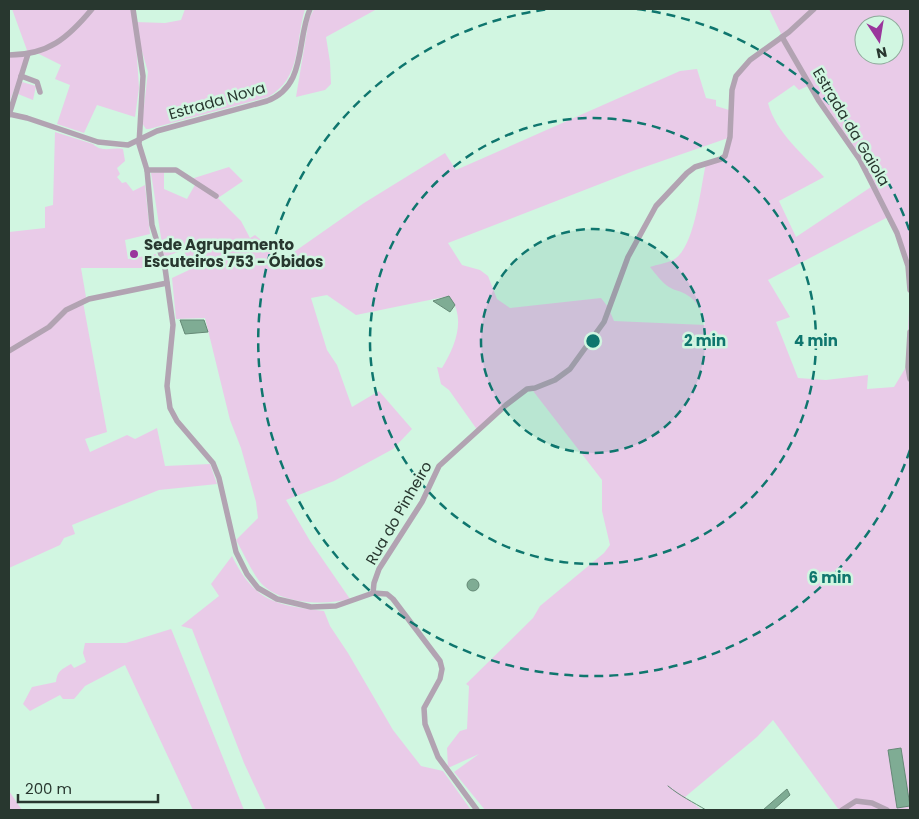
<svg xmlns="http://www.w3.org/2000/svg" width="919" height="819" font-family="Poppins,sans-serif">
	<style>
		.green { fill: #e9cbe8; fill-rule: evenodd }
		.water { fill: #7fac94; stroke: #658976 }
		.lines { fill: none; stroke-linecap: round; stroke-linejoin: round }
		.stream { stroke: #658976; stroke-width: 1 }
		.minor { stroke: #b2a3b2; stroke-width: 5.5 }
		.ring { fill: none; stroke: #0f766e; stroke-width: 2.5; stroke-dasharray: 9 6 }
		.poi-dot { fill: #9a369c; stroke: #d1f6e1; stroke-width: 2 }
		.labels { text-anchor: middle; stroke-width: 5; stroke-linejoin: round; paint-order: stroke }
		.street-label { font-size: 15px; fill: #28372f; stroke: #d1f6e1 }
		.poi-label { font-size: 15px; font-weight: bold; fill: #28372f; stroke: #d1f6e1; text-anchor: start }
		.centre { fill: #0f766e; stroke: #d1f6e1; stroke-width: 2.5 }
		.ring-label { font-size: 15px; text-anchor: middle; font-weight: bold; fill: #0f766e; stroke: #d1f6e1; stroke-width: 5; stroke-linejoin: round; paint-order: stroke }
	</style>
	<rect width="100%" height="100%" fill="#d1f6e1"/>
	<g class="green">
		<path d="M 12,9 L 133,9 L 135,22 L 165,23 L 181,20 L 185,9 L 305,9 C 295,42 302,78 268,97 L 149,129 L 146,129 L 142,123 L 148,72 L 135,27 L 139,88 L 135,117 L 97,105 L 84,133 L 57,124 L 70,85 L 55,79 L 61,65 L 35,52 L 28,54 L 9,103 L 9,55 L 28,53 Z"/>
		<polygon points="314,9 377,9 326,37 330,62 331,84 325,90 296,97 309,19"/>
		<path d="M 769,9 L 908,9 L 910,11 L 910,290 L 908,266 L 888,217 L 768,280 L 790,317 L 776,322 L 798,378 L 826,380 L 868,375 L 867,389 L 894,387 L 906,367 L 910,292 L 910,810 L 839,810 L 773,720 L 757,737 L 685,797 L 702,810 L 485,810 L 454,772 L 479,754 L 448,768 L 447,748 L 460,731 L 467,729 L 469,686 L 466,684 L 533,618 L 540,606 L 604,553 L 610,545 L 602,511 L 602,480 L 530,387 L 478,431 L 449,390 L 441,384 L 437,367 L 442,368 C 455,347 467,318 449,296 L 356,315 L 327,295 L 311,298 L 327,350 L 337,365 L 352,407 L 379,391 L 412,429 L 393,449 L 334,481 L 286,500 L 310,541 L 350,599 C 322,606 274,604 257,578 C 249,566 243,552 236,540 L 258,518 L 256,502 L 241,448 L 230,420 L 205,318 L 176,319 L 172,278 L 189,270 L 184,250 L 164,257 L 151,173 L 164,172 L 164,189 L 187,199 L 196,183 L 191,179 L 229,167 L 243,181 L 218,198 L 241,221 L 250,238 L 255,235 L 284,259 L 364,203 L 445,153 L 456,170 L 680,71 L 697,69 L 706,98 L 716,100 L 716,106 L 729,110 C 734,66 751,62 783,38 ZM 864,25 L 894,25 L 894,55 L 864,55 ZM 794,85 L 799,90 L 810,85 L 859,162 L 871,187 L 796,237 L 779,201 L 824,177 C 804,155 776,133 768,103 ZM 731,137 L 721,159 L 706,163 C 701,186 695,244 676,258 C 670,263 658,264 650,267 C 656,274 661,282 669,287 C 675,291 682,291 687,295 C 698,301 703,314 705,325 L 614,321 L 608,307 L 601,298 L 510,308 L 497,299 L 488,276 L 480,270 L 462,265 L 448,243 L 636,170 Z"/>
		<polygon points="22,82 36,86 33,100 18,94"/>
		<path d="M 55,132 L 93,144 C 102,153 112,147 123,149 L 125,161 L 117,168 L 120,174 L 117,177 L 122,183 L 126,182 L 133,191 L 145,185 L 150,234 L 125,240 L 128,259 L 156,254 L 159,268 L 81,268 L 86,297 L 83,302 L 107,432 L 85,439 L 90,452 L 127,435 L 135,439 L 157,428 L 165,466 L 210,464 L 217,484 L 159,490 L 72,525 L 75,534 L 64,538 L 60,545 L 9,568 L 9,232 L 45,228 L 45,207 L 53,205 Z"/>
		<path d="M 232,556 C 255,602 275,605 324,611 L 330,626 L 348,653 L 393,730 L 421,766 L 443,771 L 471,810 L 266,810 L 244,763 L 192,629 L 181,626 L 219,596 L 211,584 Z"/>
		<path d="M 171,629 L 172,631 L 244,810 L 193,810 L 125,665 L 85,686 L 74,699 L 63,699 L 60,695 L 30,711 L 23,704 L 32,687 L 56,682 C 57,671 62,669 71,664 L 74,668 L 86,662 L 83,653 L 85,643 L 126,643 Z"/>
		<polygon points="9,791 22,810 9,810"/>
	</g>
	<g class="water">
		<polygon points="449,296 455,305 450,312 433,301"/>
		<polygon points="180,320 204,320 208,332 185,334"/>
		<circle cx="473" cy="585" r="6"/>
		<polygon points="901,748 910,806 897,808 888,750"/>
		<polygon points="787,789 790,795 773,810 763,810"/>
	</g>
	<g class="lines">
		<path class="stream" d="M 668,786 C 680,796 693,802 706,810"/>
		<g class="minor">
			<polyline points="133,9 143,76 139,144 147,170 152,225 165,268 173,325 167,386 170,408 177,421 213,463 219,478 236,552 247,574 258,588 277,599 311,607 336,606 373,593 387,594 393,599 440,661 442,669 440,679 424,708 425,724 438,757 477,810"/>
			<polyline points="782,37 819,101 860,160 897,233 908,266 910,290"/>
			<path d="M 9,55 C 48,55 68,38 92,9"/>
			<polyline points="21,76 37,82 40,92"/>
			<path d="M 9,114 L 27,118 L 98,142 L 128,145 L 157,131 L 267,101 C 307,86 296,41 310,9"/>
			<polyline points="9,115 28,54"/>
			<polyline points="147,170 176,170 216,196"/>
			<polyline points="910,332 908,367 910,379"/>
			<polyline points="9,351 49,327 66,310 89,299 167,283"/>
			<polyline points="373,593 374,583 379,569 422,502 439,466 506,405 527,389 535,388 555,380 570,369 604,322 628,257 656,206 687,173 695,167 721,159 725,156 730,137 732,90 736,76 750,60 789,32 814,9"/>
			<polyline points="842,810 856,801 872,803 887,810"/>
		</g>
	</g>
	<circle cx="593" cy="341" r="112" fill="#0f766e" fill-opacity=".12"/>
	<g class="ring">
		<circle cx="593" cy="341" r="112"/>
		<circle cx="593" cy="341" r="223"/>
		<path d="M910 450A335 335 0 1 1 549 9M637 9A335 335 0 0 1 910 232"/>
	</g>
	<circle class="poi-dot" cx="134" cy="254" r="5"/>
	<g class="labels">
		<g class="street-label">
			<text transform="translate(217 101) rotate(-16)" y="5">Estrada Nova</text>
			<text transform="translate(851 127) rotate(59)" y="5">Estrada da Gaiola</text>
			<text transform="translate(399 513) rotate(-60)" y="5">Rua do Pinheiro</text>
		</g>
		<g class="poi-label">
			<text x="144" y="250">Sede Agrupamento<tspan x="144" dy="17">Escuteiros 753 - Óbidos</tspan></text>
		</g>
	</g>
	<circle cx="593" cy="341" r="8" class="centre"/>
	<g class="ring-label">
		<text x="705" y="346">2 min</text>
		<text x="816" y="346">4 min</text>
		<text x="830" y="583">6 min</text>
	</g>
	<rect width="919" height="819" fill="none" stroke="#28372f" stroke-width="20"/>
	<g transform="translate(879 40) rotate(168)"><circle r="24" fill="#d1f6e1" stroke="#8daa9a"/>
	<path d="M0-4L9 19L0 12L-9 19Z" fill="#9a369c"/>
	<text y="-8" font-size="14" font-weight="bold" text-anchor="middle" fill="#28372f">N</text>
	</g>
	<path d="M18 794v8h140v-8" fill="none" stroke="#28372f" stroke-width="2.5"/>
	<text x="25" y="794" font-size="15" fill="#28372f" stroke="#d1f6e1" stroke-width="4" paint-order="stroke">200 m</text>
</svg>
